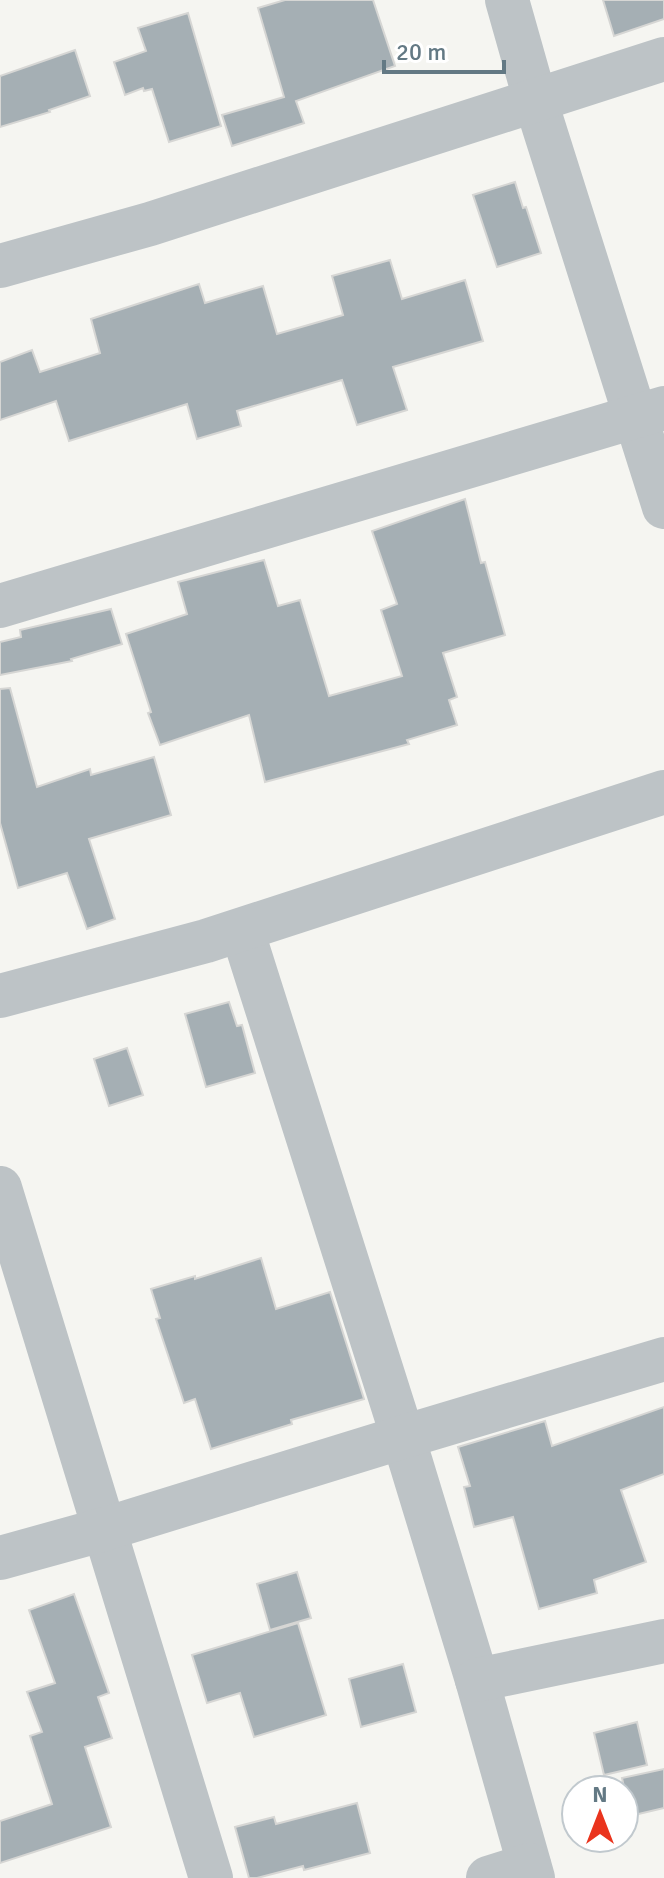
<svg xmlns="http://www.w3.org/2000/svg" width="664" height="1878" font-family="Signika,sans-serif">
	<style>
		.building { fill: #a5afb4; stroke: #d6d6d4; stroke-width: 2 }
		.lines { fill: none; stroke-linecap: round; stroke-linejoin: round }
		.minor { stroke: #bdc3c6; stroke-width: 44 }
	</style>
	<rect width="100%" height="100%" fill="#f5f5f1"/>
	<g class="building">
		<polygon points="285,0 373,0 395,66 296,101 304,123 232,146 222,115 284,97 258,8"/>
		<polygon points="603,0 664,0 664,19 614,36"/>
		<polygon points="188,13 221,126 169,142 152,89 144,91 143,88 125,95 114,62 146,51 138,28"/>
		<polygon points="75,50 90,96 49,110 50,112 0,127 0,76"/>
		<polygon points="515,182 523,208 526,207 541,253 497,267 473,195"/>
		<polygon points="390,260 402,299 465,280 483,341 393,367 407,410 357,425 342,380 237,411 241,426 197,439 187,404 69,441 56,401 0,420 0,362 32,350 40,372 100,353 91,319 199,284 205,303 263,286 277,334 343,315 332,276"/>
		<polygon points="465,499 481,563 485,562 505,635 443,653 457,697 449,700 457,725 407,740 409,744 265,782 249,715 160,745 148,713 151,712 126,634 187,614 178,582 264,560 278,606 300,600 329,696 402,676 381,610 397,604 372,531"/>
		<polygon points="111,609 122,644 71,659 72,661 0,675 0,642 21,637 20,630"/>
		<polygon points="10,688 37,787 90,769 91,775 154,757 171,815 89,839 115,919 87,929 67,873 18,888 0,823 0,689"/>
		<polygon points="229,1002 237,1026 242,1025 255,1073 206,1087 185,1014"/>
		<polygon points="127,1048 143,1095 109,1106 94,1059"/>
		<polygon points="261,1258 276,1309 330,1292 364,1399 291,1420 292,1424 211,1449 195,1399 184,1403 156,1319 160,1318 151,1289 195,1276 195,1279"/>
		<polygon points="664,1407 664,1474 621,1490 646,1562 594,1580 597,1593 539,1609 513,1517 474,1527 464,1487 470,1486 458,1447 545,1421 552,1446"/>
		<polygon points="297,1572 311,1618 270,1630 257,1584"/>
		<polygon points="74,1594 109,1693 98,1697 112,1738 85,1747 111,1827 0,1863 0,1821 52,1804 30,1736 42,1732 27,1692 55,1683 29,1610"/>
		<polygon points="298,1623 326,1715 254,1737 240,1693 207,1703 192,1655"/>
		<polygon points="403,1664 416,1712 361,1727 349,1679"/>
		<polygon points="637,1722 647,1765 604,1775 594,1733"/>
		<polygon points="664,1769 664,1808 630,1816 622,1778"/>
		<polygon points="357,1803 370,1853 304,1870 303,1866 257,1878 249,1878 235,1827 274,1817 276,1824"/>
	</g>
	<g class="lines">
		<g class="minor">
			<polyline points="507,0 535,99 664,507"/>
			<polyline points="0,266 150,224 664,59"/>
			<polyline points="0,606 664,408"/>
			<polyline points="242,930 411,1463 477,1680 533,1878"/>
			<polyline points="0,996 206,941 664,792"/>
			<polyline points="0,1188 211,1878"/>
			<polyline points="0,1558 105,1529 403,1437 664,1359"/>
			<polyline points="477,1680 664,1641"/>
			<polyline points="488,1878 529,1865"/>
		</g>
	</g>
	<g transform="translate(600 1814)"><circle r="38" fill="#ffffff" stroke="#c1c9ce" stroke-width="2"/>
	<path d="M0-6L14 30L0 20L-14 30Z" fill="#ea341d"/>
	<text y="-12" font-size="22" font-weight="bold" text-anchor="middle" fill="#637984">N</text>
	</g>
	<path d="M384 60v12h120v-12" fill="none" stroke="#637984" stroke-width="4"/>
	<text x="396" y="60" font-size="24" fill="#637984" stroke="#ffffff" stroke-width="6" paint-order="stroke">20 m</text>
</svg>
